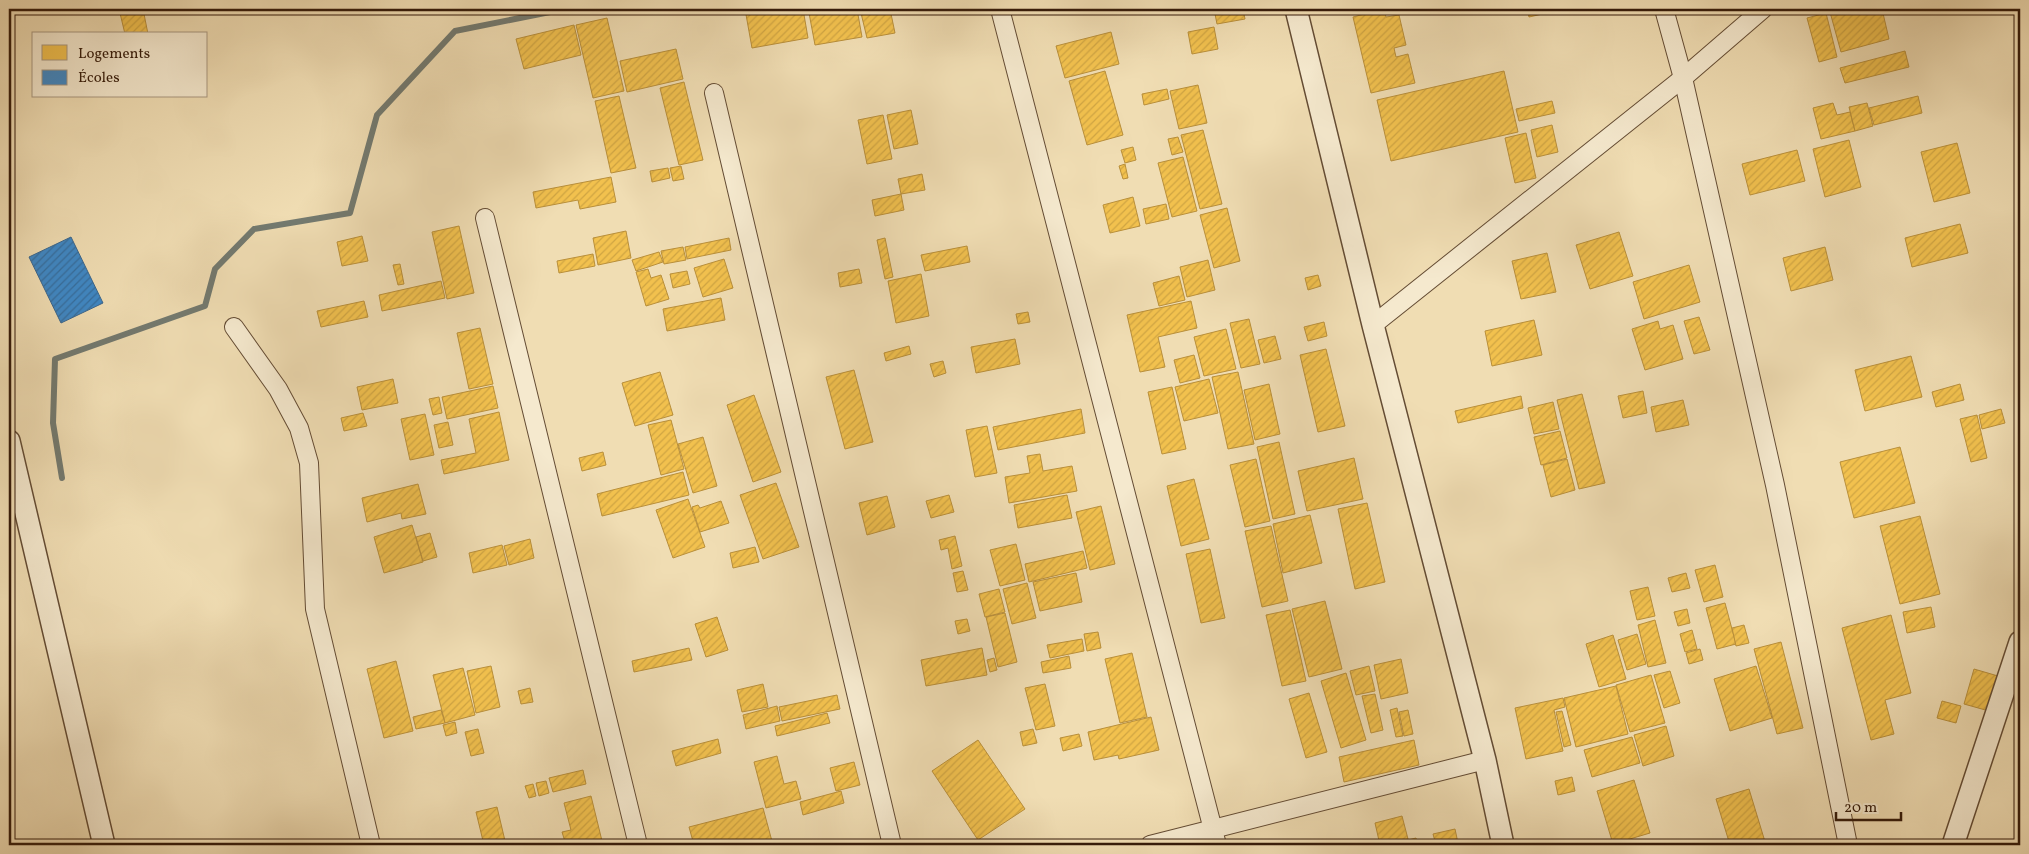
<svg xmlns="http://www.w3.org/2000/svg" width="2029" height="854" font-family="Vollkorn,serif">
	<style>
		.homes { fill: url(#homes-hatch); stroke: #b98f3a }
		.schools { fill: url(#schools-hatch); stroke: #3c678d }
		.lines { fill: none; stroke-linecap: round; stroke-linejoin: round }
		.stream { stroke: #737a70; stroke-width: 6 }
		.minor-casing { stroke: #644c34; stroke-width: 20 }
		.tertiary-casing { stroke: #644c34; stroke-width: 24 }
		.minor { stroke: #f5e9ce; stroke-width: 18 }
		.tertiary { stroke: #f5e9ce; stroke-width: 21 }
	</style>
	<defs>
		<pattern id="homes-hatch" width="6" height="6" patternUnits="userSpaceOnUse" patternTransform="scale(1.25)"><rect width="6" height="6" fill="#f2c14e"/><path d="M-1 1l2-2M0 6l6-6M5 7l2-2" fill="none" stroke="#d0a543"/></pattern>
		<pattern id="schools-hatch" width="6" height="6" patternUnits="userSpaceOnUse" patternTransform="scale(1.25)"><rect width="6" height="6" fill="#3f88c5"/><path d="M-1 1l2-2M0 6l6-6M5 7l2-2" fill="none" stroke="#366e9e"/></pattern>
	</defs>
	<rect width="100%" height="100%" fill="#f0ddb3"/>
	<filter id="stains"><feTurbulence type="fractalNoise" baseFrequency=".004" numOctaves="4"/><feColorMatrix values="0 0 0 0 .2 0 0 0 0 .09 0 0 0 0 .02 0 0 0 .5 -.17"/></filter>
	<radialGradient id="worn" r=".72"><stop offset=".6" stop-color="#630" stop-opacity="0"/><stop offset="1" stop-color="#630" stop-opacity=".3"/></radialGradient>
	<g class="homes">
		<polygon points="119,9 143,9 148,34 125,34"/>
		<polygon points="484,9 505,9 485,14"/>
		<polygon points="745,9 803,9 808,38 752,48"/>
		<polygon points="834,9 857,9 862,37 815,45 809,13"/>
		<polygon points="860,9 890,9 895,33 867,38"/>
		<polygon points="1214,9 1243,9 1245,19 1217,24"/>
		<polygon points="1384,9 1386,17 1399,15 1406,45 1394,48 1396,57 1408,54 1415,83 1371,93 1353,17"/>
		<polygon points="1527,9 1565,9 1529,17"/>
		<polygon points="1844,9 1882,9 1889,39 1841,52 1830,12"/>
		<polygon points="1826,13 1837,57 1819,62 1807,18"/>
		<polygon points="607,18 624,91 593,98 576,25"/>
		<polygon points="574,25 581,55 524,69 516,39"/>
		<polygon points="1214,27 1218,49 1192,54 1188,32"/>
		<polygon points="1111,32 1119,64 1065,78 1056,46"/>
		<polygon points="676,49 683,79 627,92 620,61"/>
		<polygon points="1905,51 1909,67 1845,83 1840,68"/>
		<polygon points="1105,71 1123,135 1087,145 1069,81"/>
		<polygon points="1504,71 1518,132 1391,161 1377,100"/>
		<polygon points="684,82 703,160 679,165 660,88"/>
		<polygon points="1198,85 1207,123 1179,129 1170,91"/>
		<polygon points="1167,89 1169,99 1144,105 1142,94"/>
		<polygon points="619,96 636,168 611,173 595,101"/>
		<polygon points="1918,96 1922,113 1874,125 1869,108"/>
		<polygon points="1552,101 1555,113 1519,121 1516,109"/>
		<polygon points="1833,103 1837,115 1850,112 1855,131 1821,139 1813,108"/>
		<polygon points="1867,103 1873,126 1855,131 1849,107"/>
		<polygon points="911,110 918,144 894,149 887,115"/>
		<polygon points="883,115 892,159 867,164 858,120"/>
		<polygon points="1552,125 1558,152 1537,157 1531,130"/>
		<polygon points="1203,130 1222,204 1200,209 1181,135"/>
		<polygon points="1526,133 1536,178 1515,183 1505,138"/>
		<polygon points="1178,137 1183,152 1172,155 1168,139"/>
		<polygon points="1849,140 1861,187 1825,197 1813,149"/>
		<polygon points="1957,143 1970,193 1934,202 1921,152"/>
		<polygon points="1133,147 1136,160 1125,163 1121,150"/>
		<polygon points="1797,150 1805,181 1750,195 1742,164"/>
		<polygon points="1183,157 1197,211 1172,217 1158,163"/>
		<polygon points="1125,164 1128,178 1123,179 1119,166"/>
		<polygon points="681,166 684,179 673,181 670,168"/>
		<polygon points="668,168 670,178 652,182 650,171"/>
		<polygon points="922,174 925,190 901,194 898,179"/>
		<polygon points="611,177 616,202 580,209 578,200 536,208 533,192"/>
		<polygon points="901,194 904,210 875,216 872,200"/>
		<polygon points="1133,197 1140,226 1110,233 1103,205"/>
		<polygon points="1166,204 1169,219 1146,224 1143,209"/>
		<polygon points="1227,208 1240,261 1214,268 1200,215"/>
		<polygon points="1960,224 1968,253 1912,267 1905,238"/>
		<polygon points="459,226 474,293 447,299 432,232"/>
		<polygon points="626,231 631,258 598,265 593,238"/>
		<polygon points="1619,232 1633,276 1590,289 1576,245"/>
		<polygon points="362,236 368,261 342,266 337,242"/>
		<polygon points="729,238 731,250 687,259 685,247"/>
		<polygon points="885,238 893,277 885,279 877,240"/>
		<polygon points="967,246 970,262 925,271 921,255"/>
		<polygon points="683,247 686,260 664,264 661,251"/>
		<polygon points="1825,247 1833,280 1791,291 1783,258"/>
		<polygon points="659,252 663,262 636,271 632,260"/>
		<polygon points="1547,253 1556,292 1521,299 1512,261"/>
		<polygon points="593,254 595,266 559,273 557,261"/>
		<polygon points="724,259 733,288 703,297 694,268"/>
		<polygon points="1208,260 1215,290 1187,297 1180,267"/>
		<polygon points="400,264 404,284 398,285 393,265"/>
		<polygon points="1689,265 1700,302 1644,319 1633,282"/>
		<polygon points="648,269 651,278 661,275 669,299 646,306 636,272"/>
		<polygon points="859,269 862,283 840,287 838,273"/>
		<polygon points="687,271 690,284 673,288 670,274"/>
		<polygon points="921,274 929,316 896,323 888,281"/>
		<polygon points="1318,275 1321,286 1308,290 1305,278"/>
		<polygon points="1179,276 1185,300 1159,306 1153,283"/>
		<polygon points="441,281 445,298 382,311 379,295"/>
		<polygon points="721,298 725,320 667,331 663,309"/>
		<polygon points="364,301 368,317 321,327 317,311"/>
		<polygon points="1191,301 1197,328 1158,337 1165,367 1140,372 1127,315"/>
		<polygon points="1028,312 1030,322 1018,324 1016,314"/>
		<polygon points="1699,317 1710,350 1694,354 1684,321"/>
		<polygon points="1249,319 1260,364 1241,368 1230,323"/>
		<polygon points="1534,320 1542,355 1492,366 1485,331"/>
		<polygon points="1658,321 1660,329 1673,325 1683,359 1645,370 1632,329"/>
		<polygon points="1324,322 1327,336 1308,341 1304,327"/>
		<polygon points="480,328 493,384 469,389 457,333"/>
		<polygon points="1226,329 1236,369 1204,376 1194,337"/>
		<polygon points="1275,336 1281,359 1264,363 1258,340"/>
		<polygon points="1015,339 1020,364 976,373 971,347"/>
		<polygon points="909,346 911,354 886,361 884,353"/>
		<polygon points="1326,349 1345,426 1318,432 1300,355"/>
		<polygon points="1194,355 1200,378 1180,383 1174,360"/>
		<polygon points="1911,356 1922,397 1865,411 1855,370"/>
		<polygon points="943,361 946,373 934,377 930,364"/>
		<polygon points="854,370 873,442 845,449 826,377"/>
		<polygon points="660,372 673,415 635,426 622,383"/>
		<polygon points="1238,372 1254,444 1228,449 1212,377"/>
		<polygon points="393,379 398,403 362,410 357,387"/>
		<polygon points="1209,379 1218,413 1184,421 1175,387"/>
		<polygon points="1269,384 1280,434 1255,440 1244,390"/>
		<polygon points="1960,384 1964,400 1936,407 1932,392"/>
		<polygon points="493,386 498,408 447,419 442,397"/>
		<polygon points="1172,387 1186,449 1162,454 1148,392"/>
		<polygon points="1643,391 1647,413 1623,418 1618,396"/>
		<polygon points="1582,394 1605,483 1579,489 1557,400"/>
		<polygon points="754,395 781,472 753,482 727,405"/>
		<polygon points="1521,396 1523,408 1458,423 1455,411"/>
		<polygon points="439,397 442,413 433,415 429,399"/>
		<polygon points="1683,400 1689,425 1656,432 1651,407"/>
		<polygon points="1553,402 1559,429 1534,434 1528,408"/>
		<polygon points="1081,409 1085,433 998,450 993,427"/>
		<polygon points="2001,409 2005,423 1982,429 1979,415"/>
		<polygon points="499,412 509,460 444,474 441,460 476,453 469,419"/>
		<polygon points="363,413 367,426 344,431 341,418"/>
		<polygon points="425,414 434,455 410,460 401,419"/>
		<polygon points="1977,415 1987,458 1971,462 1960,419"/>
		<polygon points="671,420 684,469 661,475 648,425"/>
		<polygon points="448,422 453,445 439,448 434,425"/>
		<polygon points="987,426 997,473 975,477 966,430"/>
		<polygon points="1560,431 1567,458 1541,465 1534,437"/>
		<polygon points="703,437 717,486 693,493 678,444"/>
		<polygon points="1279,442 1295,514 1273,519 1257,447"/>
		<polygon points="1900,447 1915,503 1854,518 1840,462"/>
		<polygon points="603,452 606,465 582,471 579,458"/>
		<polygon points="1040,454 1043,471 1072,466 1077,491 1009,503 1005,477 1030,473 1027,456"/>
		<polygon points="1354,458 1363,499 1307,511 1298,471"/>
		<polygon points="1256,459 1270,521 1245,527 1230,465"/>
		<polygon points="1567,459 1575,490 1551,497 1543,465"/>
		<polygon points="683,472 689,495 602,516 597,494"/>
		<polygon points="1194,479 1209,539 1181,546 1167,486"/>
		<polygon points="776,483 799,547 763,559 740,495"/>
		<polygon points="418,484 426,514 402,519 401,513 367,522 362,498"/>
		<polygon points="949,495 954,512 931,518 926,501"/>
		<polygon points="1067,495 1072,518 1018,528 1014,505"/>
		<polygon points="887,496 895,527 867,535 859,503"/>
		<polygon points="688,499 705,547 673,558 656,510"/>
		<polygon points="721,501 729,523 700,532 692,507 698,505 700,508"/>
		<polygon points="1367,503 1385,582 1355,589 1338,509"/>
		<polygon points="1101,506 1115,564 1090,570 1076,512"/>
		<polygon points="1310,515 1322,563 1283,573 1273,524"/>
		<polygon points="1920,516 1940,594 1900,604 1880,526"/>
		<polygon points="412,525 423,562 384,573 374,537"/>
		<polygon points="1271,526 1288,601 1262,607 1245,531"/>
		<polygon points="430,533 437,557 423,561 416,537"/>
		<polygon points="955,536 962,566 952,569 948,548 941,550 939,540"/>
		<polygon points="530,539 534,558 509,565 504,546"/>
		<polygon points="1016,544 1025,580 1000,586 990,550"/>
		<polygon points="502,545 507,565 473,573 469,553"/>
		<polygon points="755,547 759,562 733,568 730,553"/>
		<polygon points="1210,549 1225,618 1201,623 1186,554"/>
		<polygon points="1083,551 1087,568 1029,582 1025,564"/>
		<polygon points="1715,565 1723,597 1704,602 1695,570"/>
		<polygon points="963,571 968,590 957,592 953,573"/>
		<polygon points="1076,573 1082,602 1040,611 1033,582"/>
		<polygon points="1686,573 1690,588 1672,592 1668,578"/>
		<polygon points="1027,583 1036,618 1012,624 1003,589"/>
		<polygon points="1648,587 1655,616 1637,620 1630,591"/>
		<polygon points="999,589 1005,612 985,617 979,594"/>
		<polygon points="1325,601 1342,669 1309,677 1292,609"/>
		<polygon points="1725,603 1736,644 1717,649 1706,608"/>
		<polygon points="1931,607 1935,627 1907,633 1903,612"/>
		<polygon points="1687,609 1690,623 1678,626 1674,612"/>
		<polygon points="1290,610 1306,681 1282,686 1266,615"/>
		<polygon points="1005,613 1017,662 998,667 986,617"/>
		<polygon points="1891,615 1911,693 1885,700 1894,734 1871,740 1842,628"/>
		<polygon points="717,617 728,650 706,657 695,624"/>
		<polygon points="967,619 970,631 958,634 955,621"/>
		<polygon points="1655,620 1666,663 1648,667 1638,625"/>
		<polygon points="1744,625 1749,643 1736,646 1732,628"/>
		<polygon points="1692,630 1697,649 1685,652 1680,634"/>
		<polygon points="1098,632 1101,648 1087,651 1084,634"/>
		<polygon points="1637,634 1646,664 1627,670 1618,640"/>
		<polygon points="1613,635 1626,679 1599,687 1586,644"/>
		<polygon points="1082,639 1084,651 1050,658 1047,645"/>
		<polygon points="1781,642 1803,728 1777,734 1754,649"/>
		<polygon points="689,648 692,660 634,672 632,661"/>
		<polygon points="982,648 987,675 926,686 921,660"/>
		<polygon points="1700,649 1703,660 1689,664 1686,653"/>
		<polygon points="1132,653 1147,717 1120,723 1105,659"/>
		<polygon points="1069,656 1071,668 1043,673 1041,662"/>
		<polygon points="994,658 997,670 990,672 987,660"/>
		<polygon points="1401,659 1408,693 1381,699 1374,665"/>
		<polygon points="396,661 413,731 384,738 367,669"/>
		<polygon points="491,666 500,707 476,713 467,671"/>
		<polygon points="1369,666 1375,691 1356,695 1350,671"/>
		<polygon points="1756,666 1772,718 1730,731 1714,679"/>
		<polygon points="463,668 475,715 445,723 433,675"/>
		<polygon points="1974,669 1998,676 1989,711 1964,704"/>
		<polygon points="1670,671 1680,703 1664,708 1654,675"/>
		<polygon points="1346,673 1366,740 1341,748 1321,681"/>
		<polygon points="1651,675 1665,723 1630,732 1616,685"/>
		<polygon points="763,684 768,707 742,712 737,690"/>
		<polygon points="1045,684 1055,726 1036,730 1025,688"/>
		<polygon points="1616,686 1628,734 1576,747 1564,698"/>
		<polygon points="530,688 533,702 521,704 518,691"/>
		<polygon points="1309,693 1327,752 1306,758 1289,699"/>
		<polygon points="1375,694 1383,730 1371,733 1362,696"/>
		<polygon points="837,695 840,709 782,721 779,707"/>
		<polygon points="1563,698 1565,707 1554,710 1563,751 1526,759 1515,708"/>
		<polygon points="1942,701 1961,706 1956,723 1937,718"/>
		<polygon points="777,706 780,721 746,729 743,715"/>
		<polygon points="1397,708 1403,736 1396,737 1390,710"/>
		<polygon points="441,710 445,723 416,729 413,717"/>
		<polygon points="1408,710 1413,734 1404,736 1399,712"/>
		<polygon points="1562,711 1571,745 1564,747 1556,712"/>
		<polygon points="827,713 830,723 777,736 775,726"/>
		<polygon points="1151,717 1159,750 1119,759 1118,755 1094,760 1088,732"/>
		<polygon points="455,722 457,733 446,736 443,725"/>
		<polygon points="1666,726 1674,756 1643,766 1634,735"/>
		<polygon points="478,729 484,753 471,756 465,732"/>
		<polygon points="1033,729 1037,743 1023,746 1020,732"/>
		<polygon points="1079,734 1082,746 1063,751 1060,738"/>
		<polygon points="1632,737 1640,763 1592,777 1584,750"/>
		<polygon points="718,739 721,753 676,766 672,751"/>
		<polygon points="978,740 1025,809 978,840 932,771"/>
		<polygon points="1414,740 1419,765 1344,782 1339,757"/>
		<polygon points="777,756 784,784 796,781 801,799 766,808 754,762"/>
		<polygon points="854,762 860,785 836,791 830,768"/>
		<polygon points="583,770 586,784 553,792 549,778"/>
		<polygon points="1572,777 1575,791 1558,795 1555,781"/>
		<polygon points="1634,780 1650,833 1613,844 1597,791"/>
		<polygon points="546,781 549,793 539,796 536,783"/>
		<polygon points="533,784 536,796 529,798 525,786"/>
		<polygon points="1749,789 1766,845 1730,845 1716,799"/>
		<polygon points="841,791 844,803 803,815 800,802"/>
		<polygon points="591,796 603,845 566,845 562,832 571,830 564,803"/>
		<polygon points="497,807 506,845 484,845 476,812"/>
		<polygon points="763,808 773,845 742,845 742,843 734,845 694,845 689,827"/>
		<polygon points="1402,816 1408,839 1380,845 1375,823"/>
		<polygon points="1455,829 1458,843 1436,845 1433,834"/>
		<polygon points="1416,838 1418,845 1392,845 1392,844"/>
	</g>
	<polygon class="schools" points="71,237 103,303 61,323 29,257"/>
	<g class="lines">
		<polyline class="stream" points="62,478 53,423 55,359 205,306 215,269 254,229 350,213 377,115 455,31 565,9"/>
		<g class="minor-casing">
			<g id="minor">
				<polyline points="1000,9 1217,845"/>
				<polyline points="1664,9 1683,78 1775,485 1848,845"/>
				<polyline points="714,93 892,845"/>
				<polyline points="485,218 638,845"/>
				<polyline points="1373,325 1683,78 1763,9"/>
				<polyline points="234,327 278,389 299,428 309,463 315,609 371,845"/>
				<polyline points="1150,845 1485,760"/>
			</g>
		</g>
		<g class="tertiary-casing">
			<g id="tertiary">
				<polyline points="1296,9 1373,325 1485,760 1503,845"/>
				<polyline points="9,441 104,845"/>
				<polyline points="1953,845 2020,642"/>
			</g>
		</g>
		<use href="#minor" class="minor"/>
		<use href="#tertiary" class="tertiary"/>
	</g>
	<rect width="2029" height="854" fill="none" stroke="#f0ddb3" stroke-width="30"/>
	<rect x="10" y="10" width="2009" height="834" fill="none" stroke="#351b0a" stroke-width="2.5"/>
	<rect x="15" y="15" width="1999" height="824" fill="none" stroke="#351b0a"/>
	<rect x="32" y="32" width="175" height="65" fill="#f5e9ce" stroke="#a89780"/>
	<rect x="42" y="45" width="25" height="15" fill="#f2c14e" stroke="#a89780"/>
	<text x="78" y="58" font-size="15" fill="#351b0a">Logements</text>
	<rect x="42" y="70" width="25" height="15" fill="#3f88c5" stroke="#a89780"/>
	<text x="78" y="82" font-size="15" fill="#351b0a">Écoles</text>
	<path d="M1836 812v8h65v-8" fill="none" stroke="#351b0a" stroke-width="2.5"/>
	<text x="1844" y="812" font-size="15" fill="#351b0a" stroke="#f5e9ce" stroke-width="4" paint-order="stroke">20 m</text>
	<rect width="100%" height="100%" filter="url(#stains)"/>
	<rect width="100%" height="100%" fill="url(#worn)"/>
</svg>
